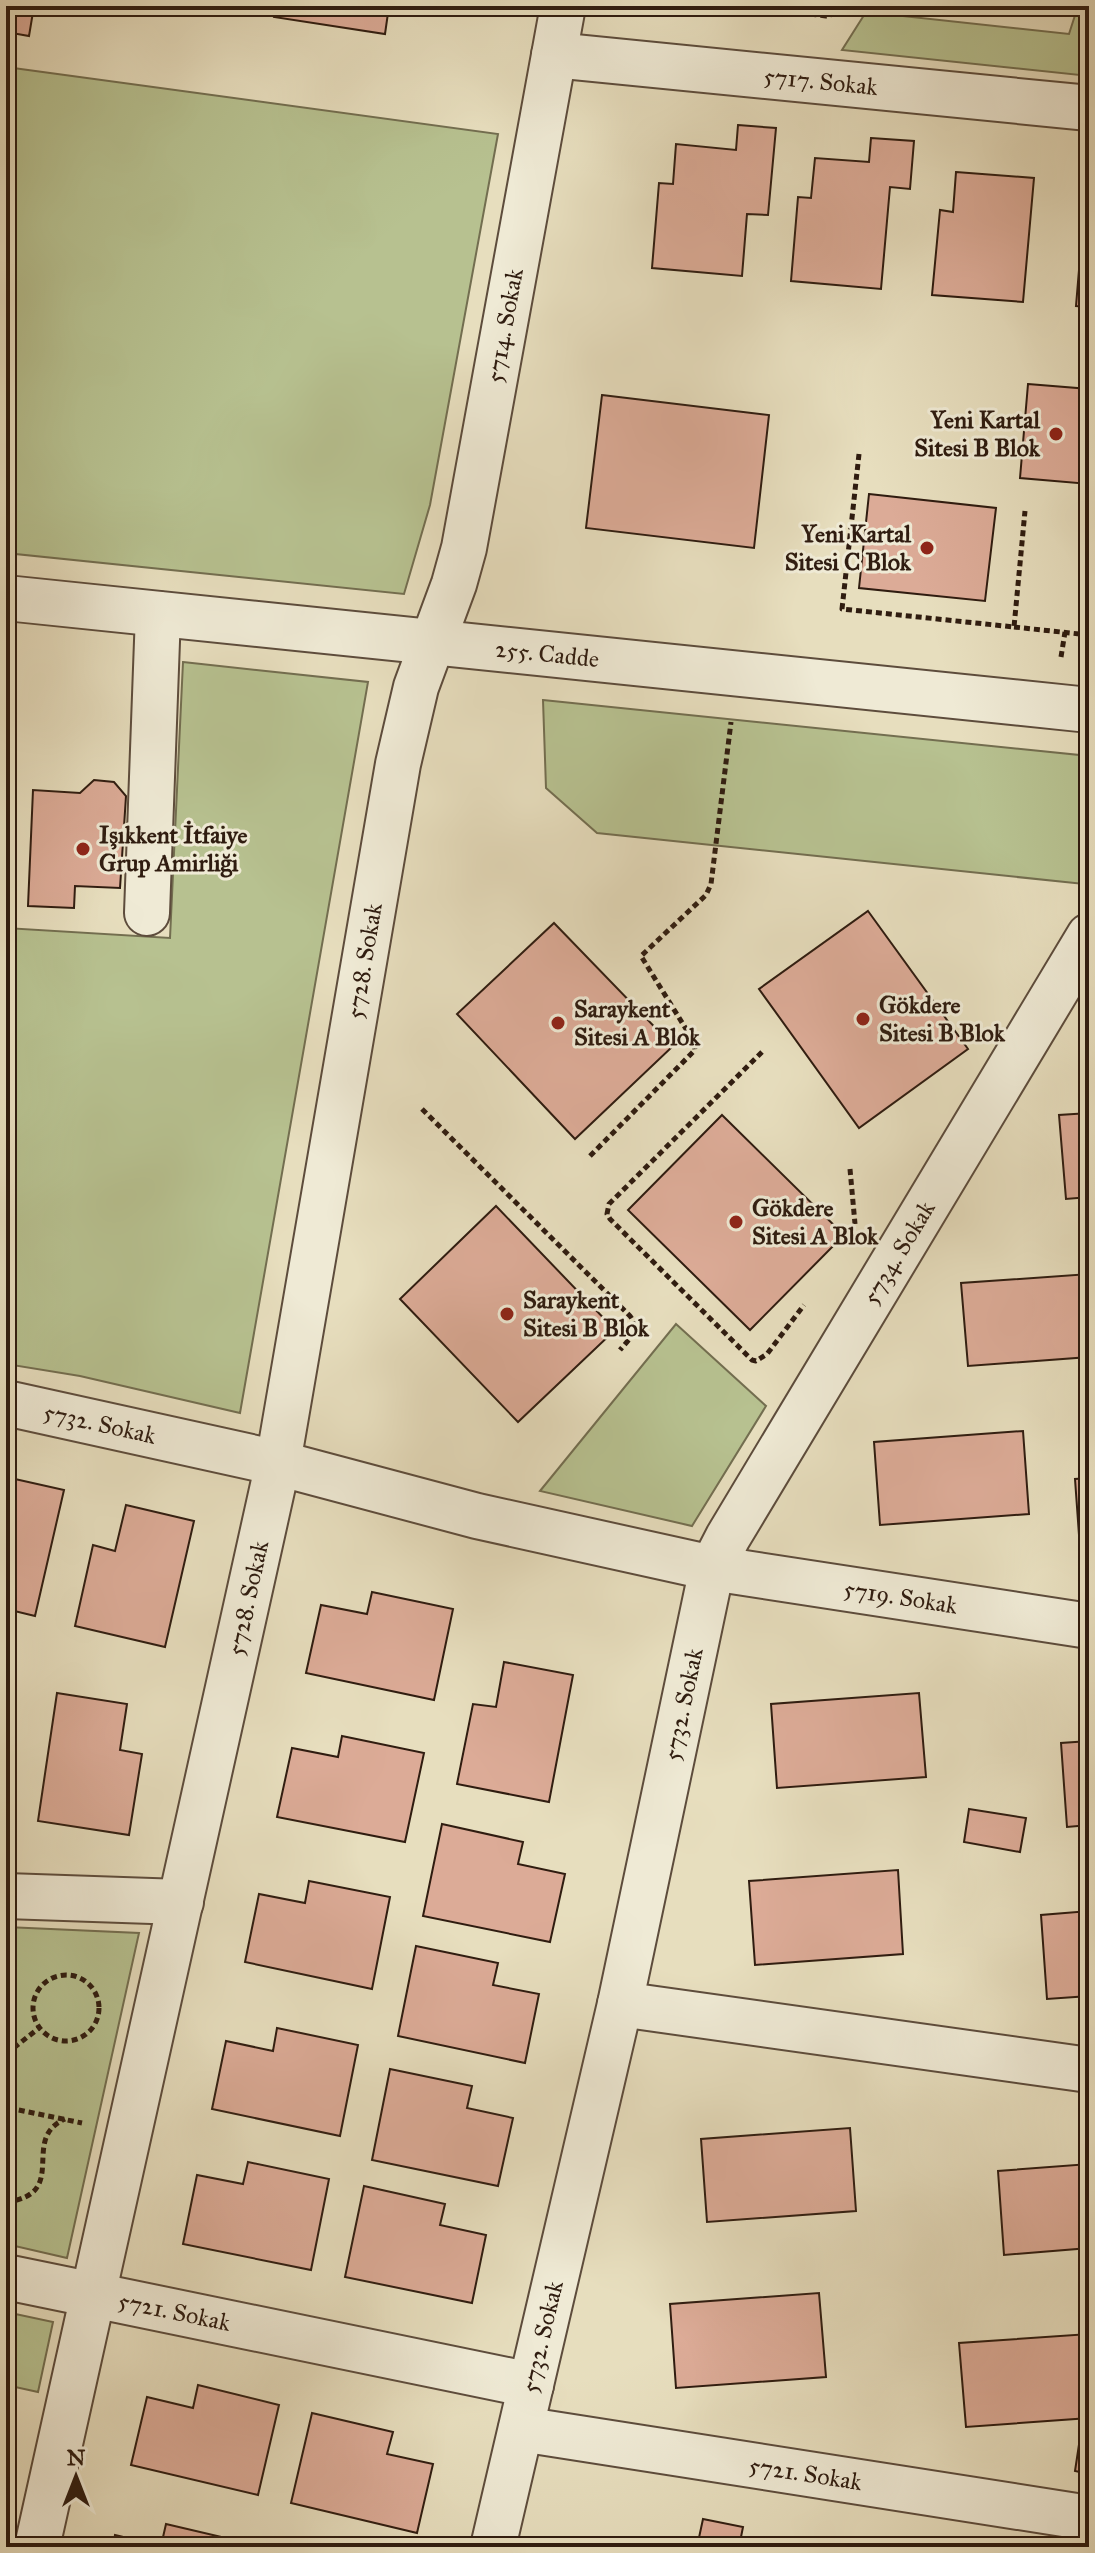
<svg xmlns="http://www.w3.org/2000/svg" width="1095" height="2553" font-family="'IM FELL Great Primer',serif">
	<style>
		.green { fill: #b7c190; stroke: #736e50; stroke-width: 2 }
		.building { fill: #dcab97; stroke: #2f1c10; stroke-width: 2 }
		.lines { fill: none; stroke-linecap: round; stroke-linejoin: round }
		.minor-casing { stroke: #5d4c3c; stroke-width: 48 }
		.path { stroke: #2f1c10; stroke-width: 5; stroke-dasharray: 6 4; stroke-linecap: butt }
		.minor { stroke: #efead5; stroke-width: 44 }
		.poi-dot { fill: #8f2418; stroke: #efead5; stroke-width: 3 }
		.labels { text-anchor: middle; stroke-width: 6; stroke-linejoin: round; paint-order: stroke }
		.street-label { font-size: 24px; fill: #2f1c10; stroke: #efead5 }
		.poi-label { font-size: 24px; font-weight: bold; fill: #2f1c10; stroke: #efead5; text-anchor: start }
	</style>
	<rect width="100%" height="100%" fill="#e7debe"/>
	<filter id="stains"><feTurbulence type="fractalNoise" baseFrequency=".0025" numOctaves="4"/><feColorMatrix values="0 0 0 0 .2 0 0 0 0 .09 0 0 0 0 .02 0 0 0 .5 -.17"/></filter>
	<radialGradient id="worn" r=".72"><stop offset=".6" stop-color="#630" stop-opacity="0"/><stop offset="1" stop-color="#630" stop-opacity=".3"/></radialGradient>
	<g class="green">
		<polygon points="1078,6 1089,6 1089,76 842,50 866,12 1069,34"/>
		<polygon points="6,67 498,134 430,505 404,594 6,553"/>
		<polygon points="183,662 368,682 240,1413 80,1376 6,1364 6,928 170,938"/>
		<polygon points="543,700 1089,756 1089,875 1084,884 597,833 546,788"/>
		<polygon points="676,1324 766,1406 692,1526 540,1491"/>
		<polygon points="6,1927 139,1933 67,2258 6,2244"/>
		<polygon points="6,2312 53,2322 38,2392 6,2385"/>
	</g>
	<g class="building">
		<polygon points="6,6 34,6 29,36 6,32"/>
		<polygon points="276,6 389,6 385,34 274,17"/>
		<polygon points="738,125 776,128 768,215 747,214 742,276 652,268 659,183 673,184 676,144 736,150"/>
		<polygon points="871,138 914,141 910,189 890,187 881,289 791,281 798,197 811,198 815,158 869,162"/>
		<polygon points="956,172 1034,178 1023,302 932,295 940,210 953,212"/>
		<polygon points="1083,222 1089,222 1089,307 1076,306"/>
		<polygon points="1028,384 1089,389 1089,484 1020,478"/>
		<polygon points="602,395 769,415 754,548 586,528"/>
		<polygon points="869,494 996,508 985,601 859,588"/>
		<polygon points="94,780 114,782 126,796 120,888 75,886 74,908 28,906 33,790 80,793"/>
		<polygon points="868,911 968,1049 859,1128 759,989"/>
		<polygon points="554,923 673,1046 575,1139 457,1014"/>
		<polygon points="1089,1113 1089,1197 1066,1199 1059,1115"/>
		<polygon points="722,1115 844,1235 750,1330 628,1210"/>
		<polygon points="496,1206 615,1330 518,1422 400,1299"/>
		<polygon points="1089,1274 1089,1357 968,1366 961,1283"/>
		<polygon points="1023,1431 1029,1514 880,1525 874,1442"/>
		<polygon points="6,1477 64,1490 35,1616 6,1609"/>
		<polygon points="1089,1478 1089,1562 1081,1563 1075,1479"/>
		<polygon points="126,1505 194,1521 165,1647 75,1626 93,1545 115,1551"/>
		<polygon points="372,1592 453,1609 434,1700 306,1673 321,1605 367,1614"/>
		<polygon points="504,1662 573,1675 549,1802 457,1784 473,1704 496,1707"/>
		<polygon points="57,1693 127,1704 120,1750 142,1754 129,1835 38,1821"/>
		<polygon points="919,1693 926,1777 777,1788 771,1704"/>
		<polygon points="342,1736 424,1753 405,1842 277,1817 292,1748 338,1757"/>
		<polygon points="1089,1741 1089,1825 1067,1827 1061,1743"/>
		<polygon points="969,1809 1026,1818 1020,1852 964,1842"/>
		<polygon points="442,1824 523,1842 518,1864 565,1874 550,1942 423,1916"/>
		<polygon points="898,1870 903,1954 755,1965 749,1881"/>
		<polygon points="309,1881 390,1897 372,1989 245,1962 259,1894 305,1903"/>
		<polygon points="1089,1911 1089,1996 1047,1999 1041,1915"/>
		<polygon points="416,1946 498,1963 493,1985 539,1994 525,2063 398,2036"/>
		<polygon points="277,2028 358,2045 340,2136 212,2109 226,2041 273,2051"/>
		<polygon points="390,2069 472,2086 467,2108 513,2118 498,2186 372,2160"/>
		<polygon points="850,2128 856,2211 707,2222 701,2139"/>
		<polygon points="248,2162 329,2179 311,2270 183,2244 197,2175 243,2184"/>
		<polygon points="1089,2164 1089,2248 1004,2255 998,2171"/>
		<polygon points="364,2186 445,2204 440,2225 486,2235 472,2303 345,2277"/>
		<polygon points="819,2293 826,2377 676,2388 670,2304"/>
		<polygon points="1089,2334 1089,2418 966,2427 959,2343"/>
		<polygon points="198,2385 279,2405 258,2495 131,2465 147,2397 193,2408"/>
		<polygon points="312,2413 393,2432 387,2454 433,2464 417,2533 291,2503"/>
		<polygon points="1080,2438 1089,2440 1089,2474 1075,2471"/>
		<polygon points="703,2519 743,2527 739,2547 697,2547"/>
		<polygon points="166,2524 247,2543 246,2547 113,2547 115,2535 161,2546"/>
	</g>
	<g class="lines">
		<g class="minor-casing">
			<g id="minor">
				<path id="s1" d="M 554,55 L 1089,108"/>
				<path id="s2" d="M 6,598 L 1089,710"/>
				<polyline points="147,913 158,614"/>
				<path id="s3" d="M 6,1403 L 278,1463 L 477,1516 L 712,1568 L 1089,1626"/>
				<polyline points="6,1896 181,1902"/>
				<polyline points="620,2004 1089,2070"/>
				<path id="s4" d="M 6,2277 L 531,2385"/>
				<path id="s5" d="M 521,2429 L 1089,2518"/>
				<path id="s6" d="M 37,2547 L 278,1463 L 398,764 L 416,687 L 454,584 L 464,548 L 563,6"/>
				<path id="s7" d="M 493,2547 L 620,2004 L 712,1568 L 728,1537 L 1089,936"/>
			</g>
		</g>
		<g class="path">
			<polyline points="741,6 826,16 834,14 840,6"/>
			<polyline points="859,454 842,609 1014,627 1025,511"/>
			<polyline points="1014,627 1089,635"/>
			<polyline points="1061,657 1065,632"/>
			<polyline points="762,1052 609,1204 607,1214 610,1219 752,1360 756,1361 767,1354 804,1305"/>
			<path d="M 422,1109 L 630,1316 C 641,1330 629,1339 620,1350"/>
			<polyline points="590,1156 695,1050 694,1042 641,956 706,895 711,884 731,722"/>
			<polyline points="850,1169 855,1224"/>
			<circle cx="66" cy="2008" r="33"/>
			<polyline points="6,2054 39,2028"/>
			<path d="M 6,2075 C 11,2089 12,2100 6,2114"/>
			<polyline points="9,2108 82,2123"/>
			<path d="M 6,2202 C 71,2194 19,2139 65,2119"/>
		</g>
		<use href="#minor" class="minor"/>
	</g>
	<g class="poi-dot">
		<circle cx="1056" cy="434" r="8"/>
		<circle cx="927" cy="548" r="8"/>
		<circle cx="83" cy="849" r="8"/>
		<circle cx="863" cy="1019" r="8"/>
		<circle cx="558" cy="1023" r="8"/>
		<circle cx="736" cy="1222" r="8"/>
		<circle cx="507" cy="1314" r="8"/>
	</g>
	<g class="labels">
		<g class="street-label">
			<text dy="8" stroke="none"><textPath href="#s1" startOffset="268">5717. Sokak</textPath></text>
			<text dy="8" stroke="none"><textPath href="#s6" startOffset="2272">5714. Sokak</textPath></text>
			<text dy="8" stroke="none"><textPath href="#s2" startOffset="544">255. Cadde</textPath></text>
			<text dy="8" stroke="none"><textPath href="#s6" startOffset="1620">5728. Sokak</textPath></text>
			<text dy="8" stroke="none"><textPath href="#s7" startOffset="1370">5734. Sokak</textPath></text>
			<text dy="8" stroke="none"><textPath href="#s3" startOffset="96">5732. Sokak</textPath></text>
			<text dy="8" stroke="none"><textPath href="#s6" startOffset="972">5728. Sokak</textPath></text>
			<text dy="8" stroke="none"><textPath href="#s3" startOffset="916">5719. Sokak</textPath></text>
			<text dy="8" stroke="none"><textPath href="#s7" startOffset="864">5732. Sokak</textPath></text>
			<text dy="8" stroke="none"><textPath href="#s4" startOffset="172">5721. Sokak</textPath></text>
			<text dy="8" stroke="none"><textPath href="#s7" startOffset="216">5732. Sokak</textPath></text>
			<text dy="8" stroke="none"><textPath href="#s5" startOffset="288">5721. Sokak</textPath></text>
		</g>
		<g class="poi-label">
			<text x="1040" y="428" text-anchor="end">Yeni Kartal<tspan x="1040" dy="28">Sitesi B Blok</tspan></text>
			<text x="911" y="542" text-anchor="end">Yeni Kartal<tspan x="911" dy="28">Sitesi C Blok</tspan></text>
			<text x="99" y="843">Işıkkent İtfaiye<tspan x="99" dy="28">Grup Amirliği</tspan></text>
			<text x="879" y="1013">Gökdere<tspan x="879" dy="28">Sitesi B Blok</tspan></text>
			<text x="574" y="1017">Saraykent<tspan x="574" dy="28">Sitesi A Blok</tspan></text>
			<text x="752" y="1216">Gökdere<tspan x="752" dy="28">Sitesi A Blok</tspan></text>
			<text x="523" y="1308">Saraykent<tspan x="523" dy="28">Sitesi B Blok</tspan></text>
		</g>
	</g>
	<rect width="1095" height="2553" fill="none" stroke="#e7debe" stroke-width="32"/>
	<rect x="8" y="8" width="1079" height="2537" fill="none" stroke="#2f1c10" stroke-width="4"/>
	<rect x="16" y="16" width="1063" height="2521" fill="none" stroke="#2f1c10" stroke-width="2"/>
	<g transform="translate(76 2477)" stroke="#efead5" stroke-width="6" paint-order="stroke">
	<path d="M0-6L14 30L0 20L-14 30Z" fill="#2f1c10"/>
	<text y="-12" font-size="22" font-weight="bold" text-anchor="middle" fill="#2f1c10">N</text>
	</g>
	<rect width="100%" height="100%" filter="url(#stains)"/>
	<rect width="100%" height="100%" fill="url(#worn)"/>
</svg>
